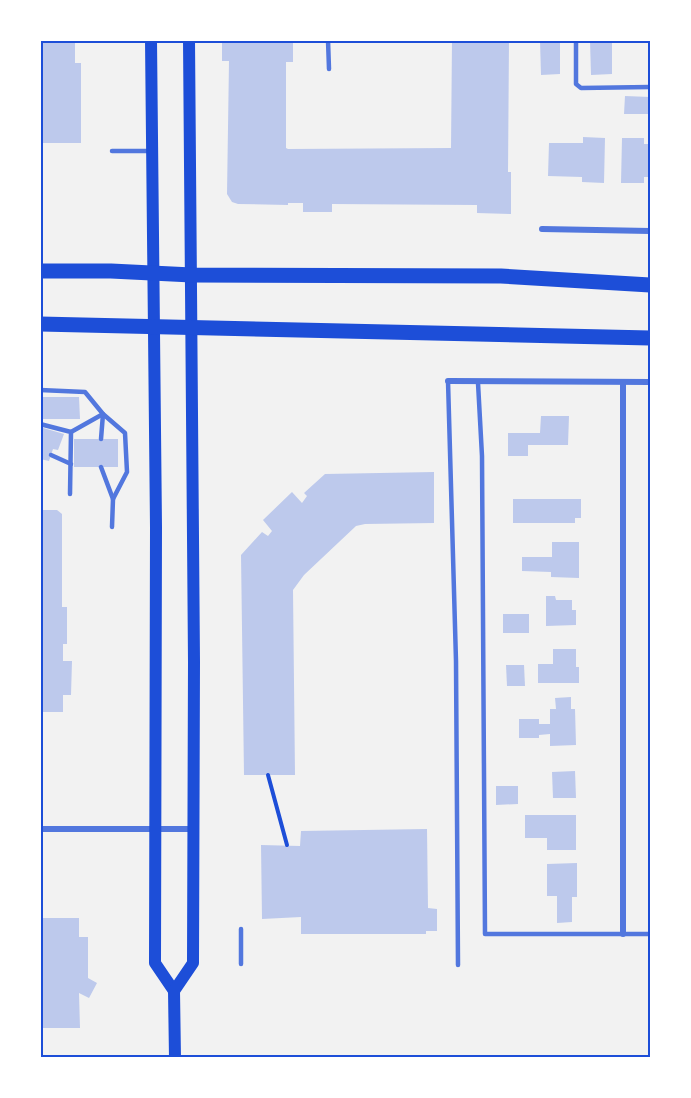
<svg xmlns="http://www.w3.org/2000/svg" width="691" height="1098" font-family="'Exo 2',sans-serif">
	<style>
		.building { fill: #bdc9ec }
		.lines { fill: none; stroke-linecap: round; stroke-linejoin: round }
		.path { stroke: #1d4ed8; stroke-width: 4 }
		.service { stroke: #5277de; stroke-width: 4.5 }
		.minor { stroke: #5277de; stroke-width: 6 }
		.secondary { stroke: #1d4ed8; stroke-width: 12 }
		.primary { stroke: #1d4ed8; stroke-width: 15 }
		.neatline { fill: none; stroke: #1d4ed8; stroke-width: 2 }
	</style>
	<rect width="100%" height="100%" fill="#f2f2f2"/>
	<g class="building">
		<polygon points="40,40 75,40 75,63 81,63 81,143 40,143"/>
		<polygon points="222,40 293,40 293,62 286,62 286,148 288,149 451,148 452,40 509,40 508,172 511,172 511,214 477,213 477,205 332,204 332,212 303,212 303,203 288,203 288,205 238,204 232,202 227,194 229,61 222,61"/>
		<polygon points="540,40 560,40 560,74 541,75"/>
		<polygon points="590,40 612,40 612,74 591,75"/>
		<polygon points="625,96 650,97 650,114 624,114"/>
		<polygon points="583,137 605,138 604,183 582,182 582,177 548,176 549,143 583,143"/>
		<polygon points="622,138 644,138 644,144 650,144 650,177 644,177 644,183 621,183"/>
		<polygon points="40,397 79,397 80,419 40,419"/>
		<polygon points="541,416 569,416 568,445 528,445 528,456 508,456 508,433 540,433"/>
		<polygon points="40,427 64,434 58,450 53,449 49,461 40,459"/>
		<rect x="74" y="439" width="44" height="28"/>
		<polygon points="434,472 434,523 365,524 356,526 304,575 293,590 295,775 244,775 241,555 262,532 268,536 272,531 263,520 292,492 302,503 307,496 304,493 325,474"/>
		<polygon points="513,499 581,499 581,518 575,518 575,523 513,523"/>
		<polygon points="40,510 57,510 62,514 62,607 67,607 67,644 63,644 63,661 72,661 71,695 63,695 63,712 40,712"/>
		<polygon points="552,542 579,542 579,578 551,577 551,572 522,571 522,557 552,557"/>
		<polygon points="546,596 555,596 556,600 572,600 572,610 576,610 576,625 546,626"/>
		<rect x="503" y="614" width="26" height="19"/>
		<polygon points="553,649 576,649 576,667 579,667 579,683 538,683 538,664 553,664"/>
		<polygon points="506,665 524,665 525,686 507,686"/>
		<polygon points="571,697 571,709 575,709 576,745 550,746 550,734 539,735 539,738 519,738 519,719 539,719 539,724 550,724 550,709 556,709 555,698"/>
		<polygon points="575,771 576,798 553,798 552,772"/>
		<polygon points="496,786 518,786 518,804 496,805"/>
		<polygon points="525,815 576,815 576,850 547,850 547,838 525,838"/>
		<polygon points="427,829 428,908 437,909 437,931 426,931 426,934 301,934 301,917 262,919 261,845 300,846 301,831"/>
		<polygon points="577,863 577,897 572,897 572,922 557,923 557,896 547,896 547,864"/>
		<polygon points="40,918 79,918 79,937 88,937 88,978 97,983 89,998 79,993 80,1028 40,1028"/>
	</g>
	<g class="lines">
		<polyline class="path" points="268,775 287,845"/>
		<g class="service">
			<polyline points="328,40 329,69"/>
			<polyline points="576,40 576,84 581,88 650,87"/>
			<polyline points="112,151 151,151"/>
			<polyline points="448,381 456,661 458,965"/>
			<polyline points="478,383 482,456 485,934 650,934"/>
			<polyline points="40,390 85,392 103,414 101,439"/>
			<polyline points="40,424 71,432 70,494"/>
			<polyline points="71,432 103,414 125,433 127,472 113,499"/>
			<polyline points="51,455 71,464"/>
			<polyline points="101,467 113,499 112,527"/>
			<polyline points="241,964 241,929"/>
		</g>
		<g class="minor">
			<polyline points="542,229 650,231"/>
			<polyline points="448,381 650,382"/>
			<polyline points="623,383 623,934"/>
			<polyline points="40,829 192,829"/>
		</g>
		<g class="secondary">
			<polyline points="151,40 156,527 155,963 174,991"/>
			<polyline points="175,1058 174,991 193,963 194,662 189,40"/>
		</g>
		<g class="primary">
			<polyline points="40,271 111,271 192,275 501,276 650,285"/>
			<polyline points="40,324 650,338"/>
		</g>
	</g>
	<rect width="691" height="1098" fill="none" stroke="#ffffff" stroke-width="84"/>
	<rect x="42" y="42" width="607" height="1014" class="neatline"/>
</svg>
